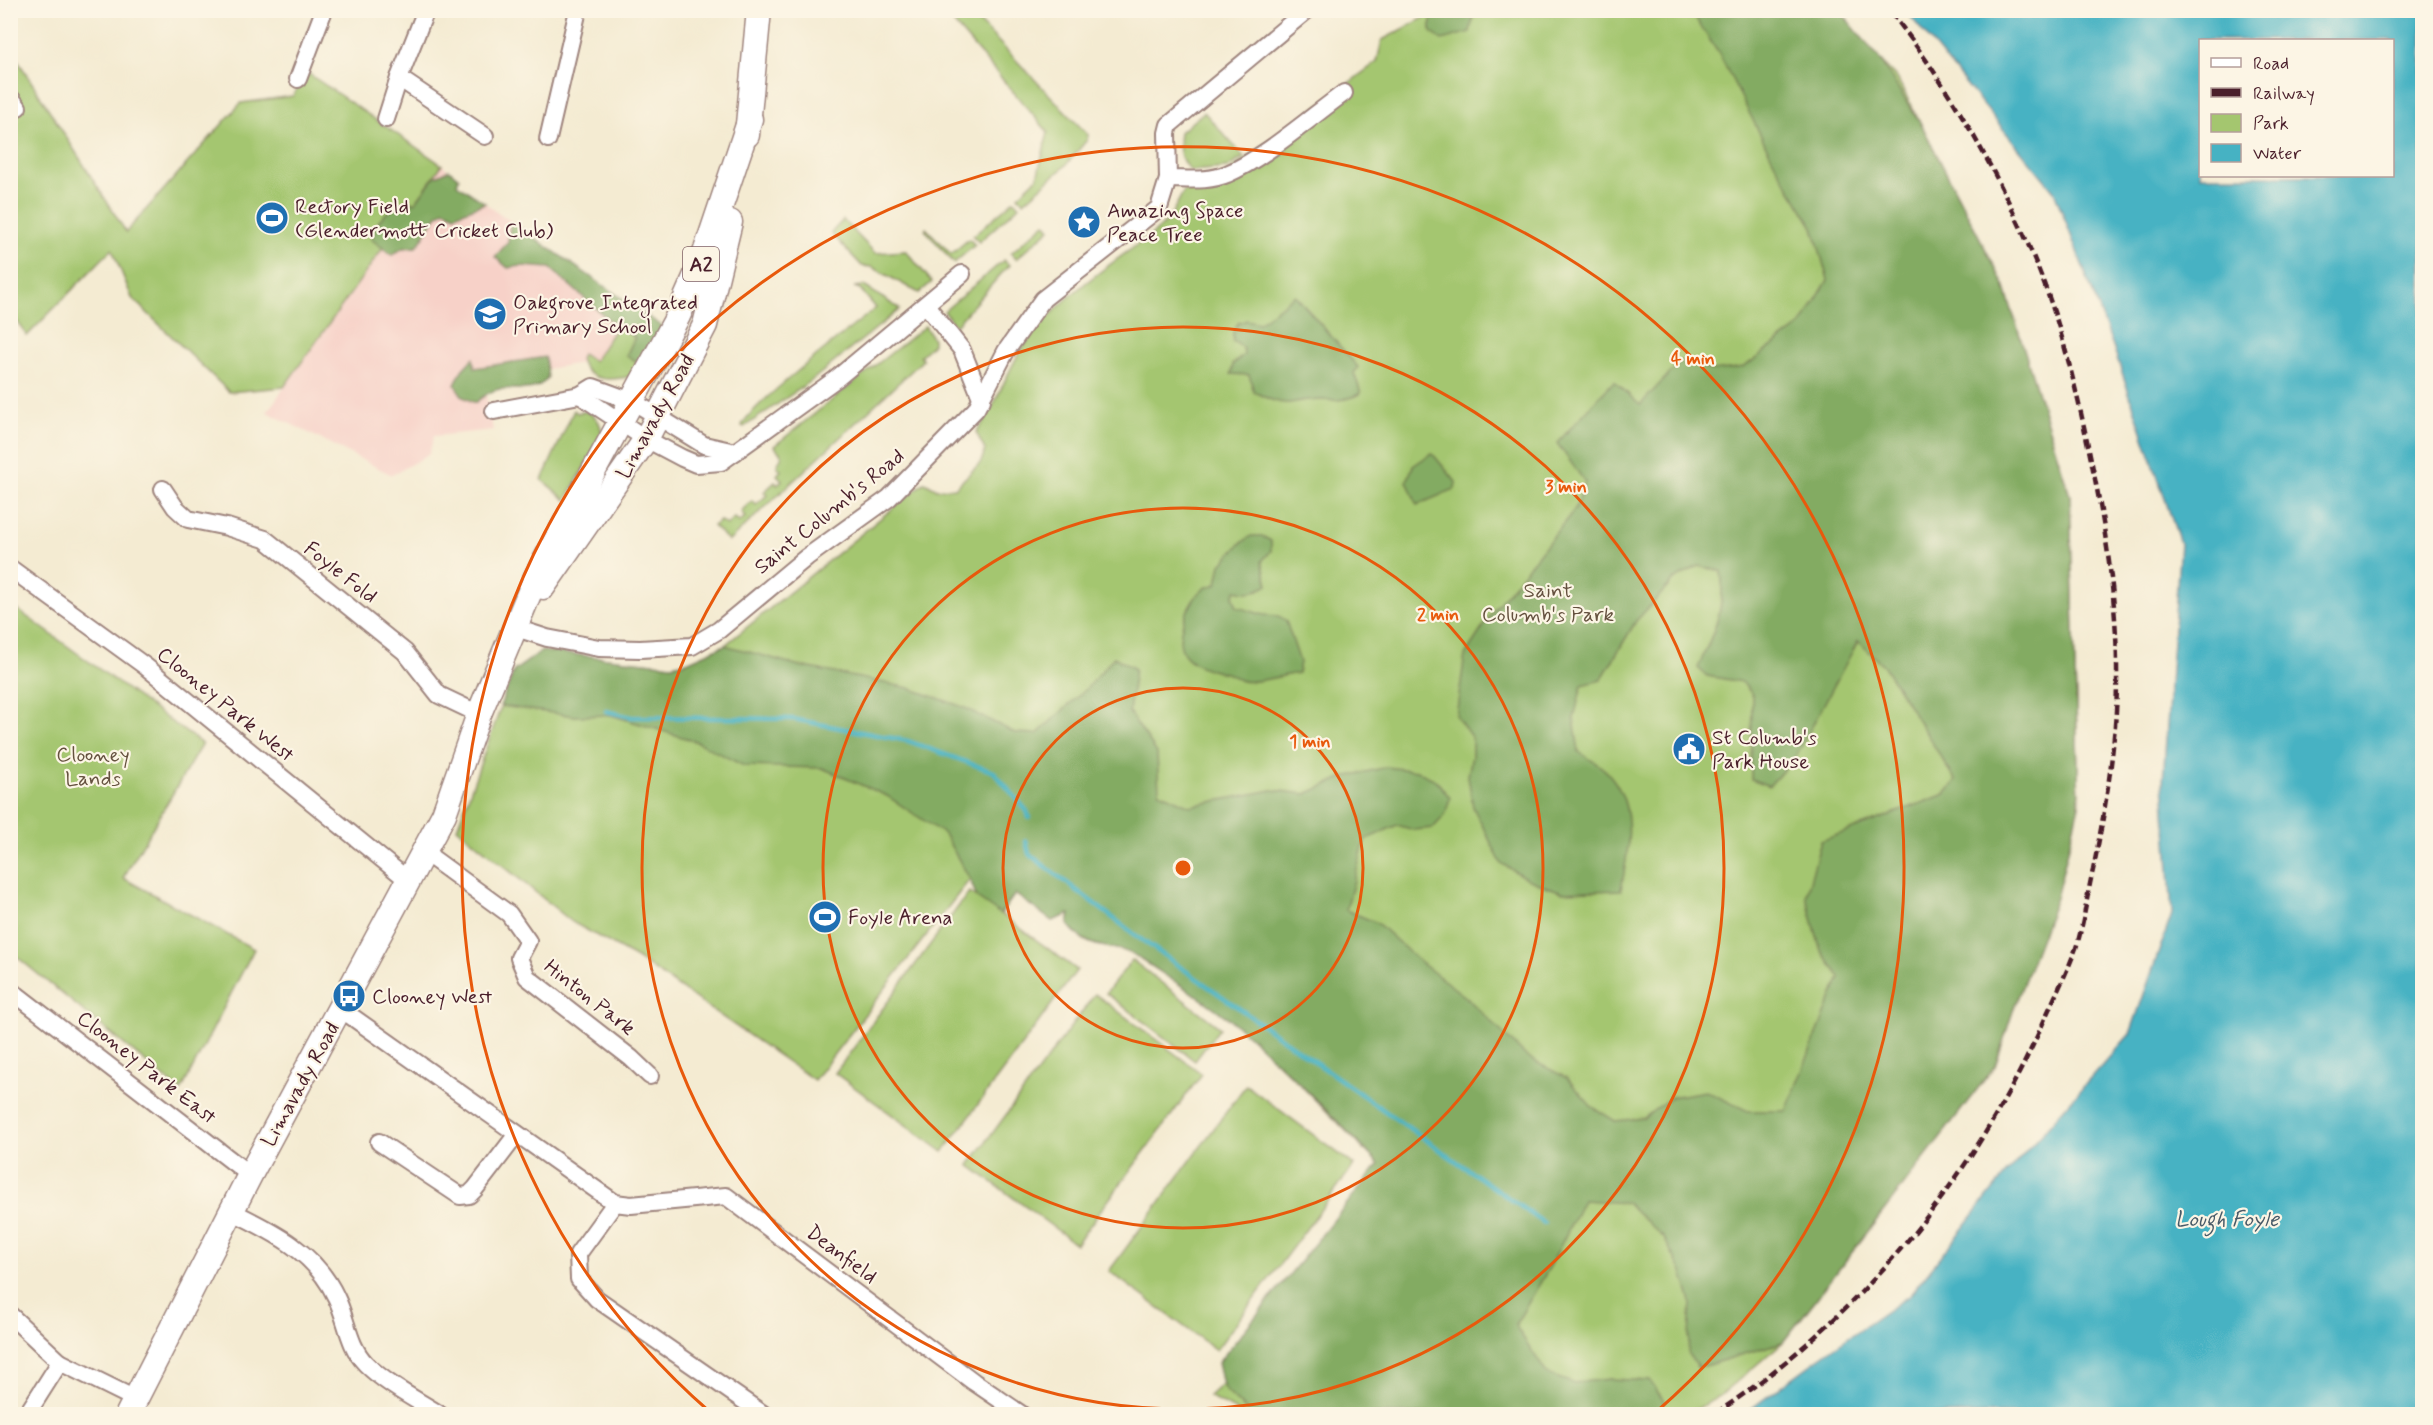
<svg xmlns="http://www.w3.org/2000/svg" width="2433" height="1425" font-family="Mynerve,sans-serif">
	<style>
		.built { fill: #f7d1c8 }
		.green { fill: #a4c66f; stroke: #77724d; stroke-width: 1.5 }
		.forest { fill: #83ab62; stroke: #666546; stroke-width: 1.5 }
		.water { fill: #46b2c3; stroke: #486877; stroke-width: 1.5; fill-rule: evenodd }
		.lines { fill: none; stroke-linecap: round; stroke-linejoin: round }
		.stream { stroke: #46b2c3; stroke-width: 4.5 }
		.minor-casing { stroke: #9f857e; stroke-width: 20 }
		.highway-casing { stroke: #9f857e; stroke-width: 27 }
		.minor { stroke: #fff; stroke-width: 16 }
		.highway { stroke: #fff; stroke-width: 24 }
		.rail { stroke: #4a1f2b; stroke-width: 4.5; stroke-dasharray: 9 4.5; stroke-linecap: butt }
		.ring { fill: none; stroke: #e8590c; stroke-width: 3 }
		.labels { text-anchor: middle; stroke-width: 4.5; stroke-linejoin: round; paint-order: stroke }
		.shield { fill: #fcf5e5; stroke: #7f5f63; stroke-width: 1.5 }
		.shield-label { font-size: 20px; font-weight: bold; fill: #4a1f2b }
		.poi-label { font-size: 21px; fill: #4a1f2b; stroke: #fcf5e5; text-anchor: start }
		.street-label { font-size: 21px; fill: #4a1f2b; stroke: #fcf5e5 }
		.park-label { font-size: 21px; fill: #65513f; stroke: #fcf5e5 }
		.water-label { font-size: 22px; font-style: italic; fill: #485a68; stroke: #fcf5e5 }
		.centre { fill: #e8590c; stroke: #fcf5e5; stroke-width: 3 }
		.ring-label { font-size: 18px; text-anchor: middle; font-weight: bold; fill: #e8590c; stroke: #fcf5e5; stroke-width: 4.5; stroke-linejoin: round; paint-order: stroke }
	</style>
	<rect width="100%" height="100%" fill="#fcf5e5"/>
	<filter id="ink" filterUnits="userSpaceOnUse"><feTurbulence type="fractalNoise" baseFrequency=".0167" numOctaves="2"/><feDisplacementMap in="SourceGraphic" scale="12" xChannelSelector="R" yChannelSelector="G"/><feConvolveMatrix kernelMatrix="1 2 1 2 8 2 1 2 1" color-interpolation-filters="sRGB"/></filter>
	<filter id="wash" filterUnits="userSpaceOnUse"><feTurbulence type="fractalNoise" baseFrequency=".008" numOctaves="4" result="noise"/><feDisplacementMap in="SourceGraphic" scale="24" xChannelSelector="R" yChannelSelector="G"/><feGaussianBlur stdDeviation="1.35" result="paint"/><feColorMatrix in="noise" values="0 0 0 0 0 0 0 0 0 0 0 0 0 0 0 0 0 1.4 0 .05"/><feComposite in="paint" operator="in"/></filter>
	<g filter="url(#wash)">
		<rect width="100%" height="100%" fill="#f4ebd2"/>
		<polygon class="built" points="442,165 459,178 457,184 663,327 633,376 608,380 581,363 483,380 493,430 434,436 429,454 392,475 267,412"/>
		<g class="green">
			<polygon points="943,11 969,11 1088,135 1087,140 1065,166 1024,202 1018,196 1037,178 1048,132"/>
			<path d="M 1437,11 L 1833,11 L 1897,78 L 2004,285 L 2070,496 L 2079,806 L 1995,1066 L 1783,1342 L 1720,1396 L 1688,1414 L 1242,1414 L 1209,1396 L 1256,1353 L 1379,1164 C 1333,1119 1289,1071 1241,1029 C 1211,1002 1173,981 1139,958 C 1112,939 1092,957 1068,924 L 1070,914 L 1052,921 L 1015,894 L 1001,914 L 1077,970 L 943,1152 L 835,1073 L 969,892 L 977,897 L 970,879 L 814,1080 L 635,957 L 572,922 L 457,828 L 514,671 L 542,651 L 671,665 L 687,662 L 725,645 L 925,482 L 937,489 L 955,488 L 981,462 L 985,450 L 976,432 C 997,406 1005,374 1023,347 C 1057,299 1108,266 1155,232 L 1168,220 L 1184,191 L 1212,184 L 1377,62 L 1382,40 Z"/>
			<polygon points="10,48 126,232 241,103 293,96 306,72 442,165 284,387 229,392 132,298 112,249 27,336 11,312"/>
			<path d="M 1204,112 L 1244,157 L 1227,168 L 1191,171 C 1179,161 1178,147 1180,132 Z"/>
			<polygon points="1014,200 1019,206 979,242 973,236"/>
			<polygon points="843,220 875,253 906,251 932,282 919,293 872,267 862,266 831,233"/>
			<polygon points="1045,223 1050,229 1016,259 1011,253"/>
			<polygon points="926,228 951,254 969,239 975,245 954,263 925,230"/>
			<polygon points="1004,260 1009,265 955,326 944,311"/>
			<path d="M 864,286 L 900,309 L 811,381 L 744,427 L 742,426 C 743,411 856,324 876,308 L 860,289 L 854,287 Z"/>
			<path d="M 617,326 L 651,348 L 633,376 C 613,380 588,384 580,359 L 582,354 L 594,361 Z"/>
			<polygon points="925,326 933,339 933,344 920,356 923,360 729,541 713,526 720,521 727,525 734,518 739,522 745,517 741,511 752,501 756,505 767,495 764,492 775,482 777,485 782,480 777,475 781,470 777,466 782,455 774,446"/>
			<path d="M 574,410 L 577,413 C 593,408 601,421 602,435 L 566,500 L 542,480 Z"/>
			<polygon points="11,605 202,744 123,878 254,949 181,1091 11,952"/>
			<polygon points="1132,960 1220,1028 1195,1061 1106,993"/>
			<polygon points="1095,994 1202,1074 1076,1244 969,1165"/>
			<polygon points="1246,1085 1354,1165 1216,1350 1109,1271"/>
		</g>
		<g class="forest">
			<polygon points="1444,10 1469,11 1473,19 1470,32 1442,40 1431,32 1431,20"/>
			<path d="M 1691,11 L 1840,11 L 1878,57 L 1921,124 L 2004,285 L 2070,496 L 2079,806 L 2056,898 L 2015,1005 L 1995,1066 L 1783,1342 L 1698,1368 L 1688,1354 L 1691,1302 L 1682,1272 L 1664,1238 L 1627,1203 L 1583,1200 L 1551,1265 L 1515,1325 L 1547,1374 L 1572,1383 L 1610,1379 L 1650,1381 L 1664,1401 L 1661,1414 L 1250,1414 L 1224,1389 L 1218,1363 L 1379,1164 C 1335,1118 1289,1071 1241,1029 C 1212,1003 1175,983 1143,960 C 1114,940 1091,956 1068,924 L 1070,914 L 1052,921 L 1015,894 L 1000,914 L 977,898 L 970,879 L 944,834 L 887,796 L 822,768 L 744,766 L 695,741 L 611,715 L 575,716 L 500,706 L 514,671 L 542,651 L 672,665 L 687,662 L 725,645 L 800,666 L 909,688 L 963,707 L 1015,733 L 1037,734 L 1087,688 L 1114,657 L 1135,669 L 1129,712 L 1157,753 L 1159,792 L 1190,806 L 1272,790 L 1306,794 L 1344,777 L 1387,767 L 1417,771 L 1436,780 L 1450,798 L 1445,815 L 1433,828 L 1414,830 L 1397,825 L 1365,840 L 1346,910 L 1377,923 L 1420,962 L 1467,998 L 1528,1058 L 1567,1078 L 1591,1106 L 1615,1121 L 1644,1118 L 1671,1097 L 1706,1091 L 1748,1111 L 1786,1111 L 1840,977 L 1821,951 L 1806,896 L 1821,841 L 1945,794 L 1956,781 L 1884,666 L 1858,641 L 1796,756 L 1769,786 L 1751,779 L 1752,694 L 1742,682 L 1707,676 L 1698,668 C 1713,633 1726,610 1721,571 L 1698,566 L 1674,580 L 1636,621 L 1601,680 L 1582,685 L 1574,718 L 1579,752 C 1588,758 1599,764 1606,771 C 1639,805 1628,849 1621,890 L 1562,892 L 1529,880 L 1501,863 L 1473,807 L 1468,776 L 1472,756 L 1472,738 L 1456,716 L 1465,655 L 1496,607 L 1575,509 L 1585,482 L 1557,443 L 1614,381 L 1640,405 L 1682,360 L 1713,371 L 1744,367 L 1801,325 L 1828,280 L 1813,227 L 1779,171 L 1719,54 Z"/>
			<path d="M 449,170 L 459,178 L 457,184 L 485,203 L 455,215 L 445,210 C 433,215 426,237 416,247 L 403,248 L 392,255 L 371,239 C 378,215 388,211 409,200 L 415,203 L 434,177 Z"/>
			<polygon points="513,223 663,327 642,364 626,356 635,337 609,320 550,268 521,266 508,268 495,257 508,242 510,225"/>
			<path d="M 1295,295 L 1358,367 L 1354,373 L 1361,393 C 1345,403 1325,400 1308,400 C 1301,400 1295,403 1289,403 C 1277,404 1265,397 1254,392 L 1249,375 L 1231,374 L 1233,364 L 1244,355 L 1243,348 L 1233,341 L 1233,332 L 1238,323 L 1247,320 L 1259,323 Z"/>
			<path d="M 545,357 L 548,377 C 536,395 518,387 500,389 C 491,390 482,397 475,403 L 463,397 L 455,385 L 462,370 L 473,358 L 475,368 Z"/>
			<polygon points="1432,453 1456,482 1455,489 1417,505 1407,481 1413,466"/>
			<path d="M 1251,536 L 1262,536 L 1271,541 L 1271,551 L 1262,561 L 1268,585 C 1256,592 1248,594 1236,590 L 1233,596 L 1237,607 L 1264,615 L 1279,616 L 1286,621 L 1300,662 L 1298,673 C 1284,675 1255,684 1243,681 C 1237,680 1232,674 1226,673 C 1213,671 1195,667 1185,655 C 1172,639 1189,599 1204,589 C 1207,586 1213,586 1217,584 L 1221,564 L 1240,544 Z"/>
		</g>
		<path class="water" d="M 1906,11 L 2422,11 L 2422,1414 L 1744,1414 L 1833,1348 L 1910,1295 L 2005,1175 L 2130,1034 L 2172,914 L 2163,782 L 2180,543 L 2113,346 L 2054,191 ZM 2200,40 L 2392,40 L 2392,176 L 2200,176 Z"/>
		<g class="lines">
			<g class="stream">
				<polyline points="606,711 631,717 793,719 908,741 994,772 1027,811 1029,818"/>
				<polyline points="1026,841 1029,854 1142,940 1544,1223"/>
			</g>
		</g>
	</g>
	<g filter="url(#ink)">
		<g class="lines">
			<g class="minor-casing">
				<g id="minor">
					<polyline points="399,78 485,136"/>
					<polyline points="298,79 324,10"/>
					<polyline points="10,97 18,107"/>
					<polyline points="386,119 399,78 426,10"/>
					<polyline points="548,139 578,10"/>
					<path d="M 1168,179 C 1187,179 1209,182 1227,174 C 1263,159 1311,117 1344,93"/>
					<polyline points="926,305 962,350 982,400"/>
					<polyline points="580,395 646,439 682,458 696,464 721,462 836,379 962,274"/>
					<polyline points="494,411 580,395 593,387 634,402 704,445 735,452"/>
					<polyline points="163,489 175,507 188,519 227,527 265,539 405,652 439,695 479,714"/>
					<polyline points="10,568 145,666 409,881"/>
					<polyline points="516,628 547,638 599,648 640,649 692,646 719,630 807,557 889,498 976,409 1006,351 1043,299 1159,208 1168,179 1167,133 1169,125 1307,10"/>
					<polyline points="424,852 509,914 528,941 519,958 527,977 631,1058 650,1076"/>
					<polyline points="17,995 250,1175"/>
					<polyline points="341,1009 615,1203 631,1205 726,1196 974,1382 1021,1414"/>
					<polyline points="379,1142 460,1196 469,1195 475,1189 517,1134"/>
					<polyline points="615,1203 578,1254 579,1279 597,1299 763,1414"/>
					<path d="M 231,1211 C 274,1232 315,1252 336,1297 C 347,1319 348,1346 366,1364 C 386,1384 415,1399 439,1414"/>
					<polyline points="10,1315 60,1362"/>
					<polyline points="27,1414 60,1362 135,1399"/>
				</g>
			</g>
			<g class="highway-casing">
				<g id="highway">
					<polyline points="747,135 759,10"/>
					<polyline points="543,587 646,439 705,325 730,222"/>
					<polyline points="128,1414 250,1175 444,814 479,714 536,577 678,316 703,259 750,119"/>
				</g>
			</g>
			<use href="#minor" class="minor"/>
			<use href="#highway" class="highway"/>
			<path class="rail" d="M 1715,1414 C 1862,1316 1977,1176 2047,1014 C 2057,992 2068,970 2076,948 C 2084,923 2087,895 2093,870 C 2102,826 2110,781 2114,736 C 2123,649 2111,558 2094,474 C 2083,421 2072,369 2056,318 C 2023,215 1957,95 1889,10"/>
		</g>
	</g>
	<g class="ring">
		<circle cx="1183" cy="868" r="180"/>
		<circle cx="1183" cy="868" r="360"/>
		<circle cx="1183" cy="868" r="541"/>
		<path d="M710 1412A721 721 0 1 1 1656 1412"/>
	</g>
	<defs>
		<g id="stadium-disc" transform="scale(1.725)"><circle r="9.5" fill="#1f6fb2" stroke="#fcf5e5"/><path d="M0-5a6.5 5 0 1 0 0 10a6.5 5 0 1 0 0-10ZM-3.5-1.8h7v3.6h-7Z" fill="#fff"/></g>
		<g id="sight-disc" transform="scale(1.725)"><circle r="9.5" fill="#1f6fb2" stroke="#fcf5e5"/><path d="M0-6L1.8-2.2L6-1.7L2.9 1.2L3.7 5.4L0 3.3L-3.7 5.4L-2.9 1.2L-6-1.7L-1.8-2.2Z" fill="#fff"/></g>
		<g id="school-disc" transform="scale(1.725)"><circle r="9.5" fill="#1f6fb2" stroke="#fcf5e5"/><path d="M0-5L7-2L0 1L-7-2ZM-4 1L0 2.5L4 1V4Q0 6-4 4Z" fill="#fff"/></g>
		<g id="civic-disc" transform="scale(1.725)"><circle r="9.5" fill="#1f6fb2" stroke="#fcf5e5"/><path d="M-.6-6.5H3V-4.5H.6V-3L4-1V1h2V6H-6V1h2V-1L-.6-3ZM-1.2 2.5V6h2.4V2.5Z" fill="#fff"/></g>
		<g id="bus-disc" transform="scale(1.725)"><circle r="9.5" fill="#1f6fb2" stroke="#fcf5e5"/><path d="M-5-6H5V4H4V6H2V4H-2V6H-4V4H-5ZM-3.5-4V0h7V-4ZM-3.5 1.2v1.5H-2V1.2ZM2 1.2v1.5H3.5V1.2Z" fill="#fff"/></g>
	</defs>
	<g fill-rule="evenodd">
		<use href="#stadium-disc" x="272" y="218"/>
		<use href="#sight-disc" x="1084" y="222"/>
		<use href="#school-disc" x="490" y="314"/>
		<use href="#civic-disc" x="1689" y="749"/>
		<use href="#stadium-disc" x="825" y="917"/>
		<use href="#bus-disc" x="349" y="996"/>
	</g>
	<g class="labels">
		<rect class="shield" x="683" y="247" width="36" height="34" rx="4.5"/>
		<g class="shield-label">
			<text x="701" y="271">A2</text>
		</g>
		<g class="poi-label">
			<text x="295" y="213">Rectory Field<tspan x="295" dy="24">(Glendermott Cricket Club)</tspan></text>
			<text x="1107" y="217">Amazing Space<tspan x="1107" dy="24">Peace Tree</tspan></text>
			<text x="513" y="309">Oakgrove Integrated<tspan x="513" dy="24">Primary School</tspan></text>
			<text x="1712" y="744">St Columb's<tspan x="1712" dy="24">Park House</tspan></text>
			<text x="848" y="924">Foyle Arena</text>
			<text x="372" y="1003">Clooney West</text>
		</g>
		<g class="street-label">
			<text transform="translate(655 416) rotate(-61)" y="7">Limavady Road</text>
			<text transform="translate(829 511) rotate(-39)" y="7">Saint Columb's Road</text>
			<text transform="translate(341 572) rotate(38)" y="7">Foyle Fold</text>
			<text transform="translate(226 704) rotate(39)" y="7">Clooney Park West</text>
			<text transform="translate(590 997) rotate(38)" y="7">Hinton Park</text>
			<text transform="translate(147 1067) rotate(38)" y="7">Clooney Park East</text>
			<text transform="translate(300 1084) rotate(-61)" y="7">Limavady Road</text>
			<text transform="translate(842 1254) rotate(37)" y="7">Deanfield</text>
		</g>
		<g class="park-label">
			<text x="1548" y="597">Saint<tspan x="1548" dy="24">Columb's Park</tspan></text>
			<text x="93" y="761">Clooney<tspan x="93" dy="24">Lands</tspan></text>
		</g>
		<g class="water-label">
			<text x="2227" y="1226">Lough Foyle</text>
		</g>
	</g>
	<circle cx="1183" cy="868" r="9" class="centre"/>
	<g class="ring-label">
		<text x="1693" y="364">4 min</text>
		<text x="1566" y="492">3 min</text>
		<text x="1438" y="620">2 min</text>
		<text x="1310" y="747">1 min</text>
	</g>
	<rect width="2433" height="1425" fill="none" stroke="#fcf5e5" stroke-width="36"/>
	<rect x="2199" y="39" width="195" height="138" fill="#fcf5e5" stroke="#b59f9b" stroke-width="1.5"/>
	<rect x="2211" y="58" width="30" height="9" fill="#ffffff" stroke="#b59f9b" stroke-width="1.5"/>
	<text x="2253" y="69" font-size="18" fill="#4a1f2b">Road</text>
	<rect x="2211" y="88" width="30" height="9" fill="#4a1f2b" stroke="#b59f9b" stroke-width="1.5"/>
	<text x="2253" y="99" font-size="18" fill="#4a1f2b">Railway</text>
	<rect x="2211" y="114" width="30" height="18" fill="#a4c66f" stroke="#b59f9b" stroke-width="1.5"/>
	<text x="2253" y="129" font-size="18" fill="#4a1f2b">Park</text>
	<rect x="2211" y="144" width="30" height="18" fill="#46b2c3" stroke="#b59f9b" stroke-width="1.5"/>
	<text x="2253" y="159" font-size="18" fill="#4a1f2b">Water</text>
</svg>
